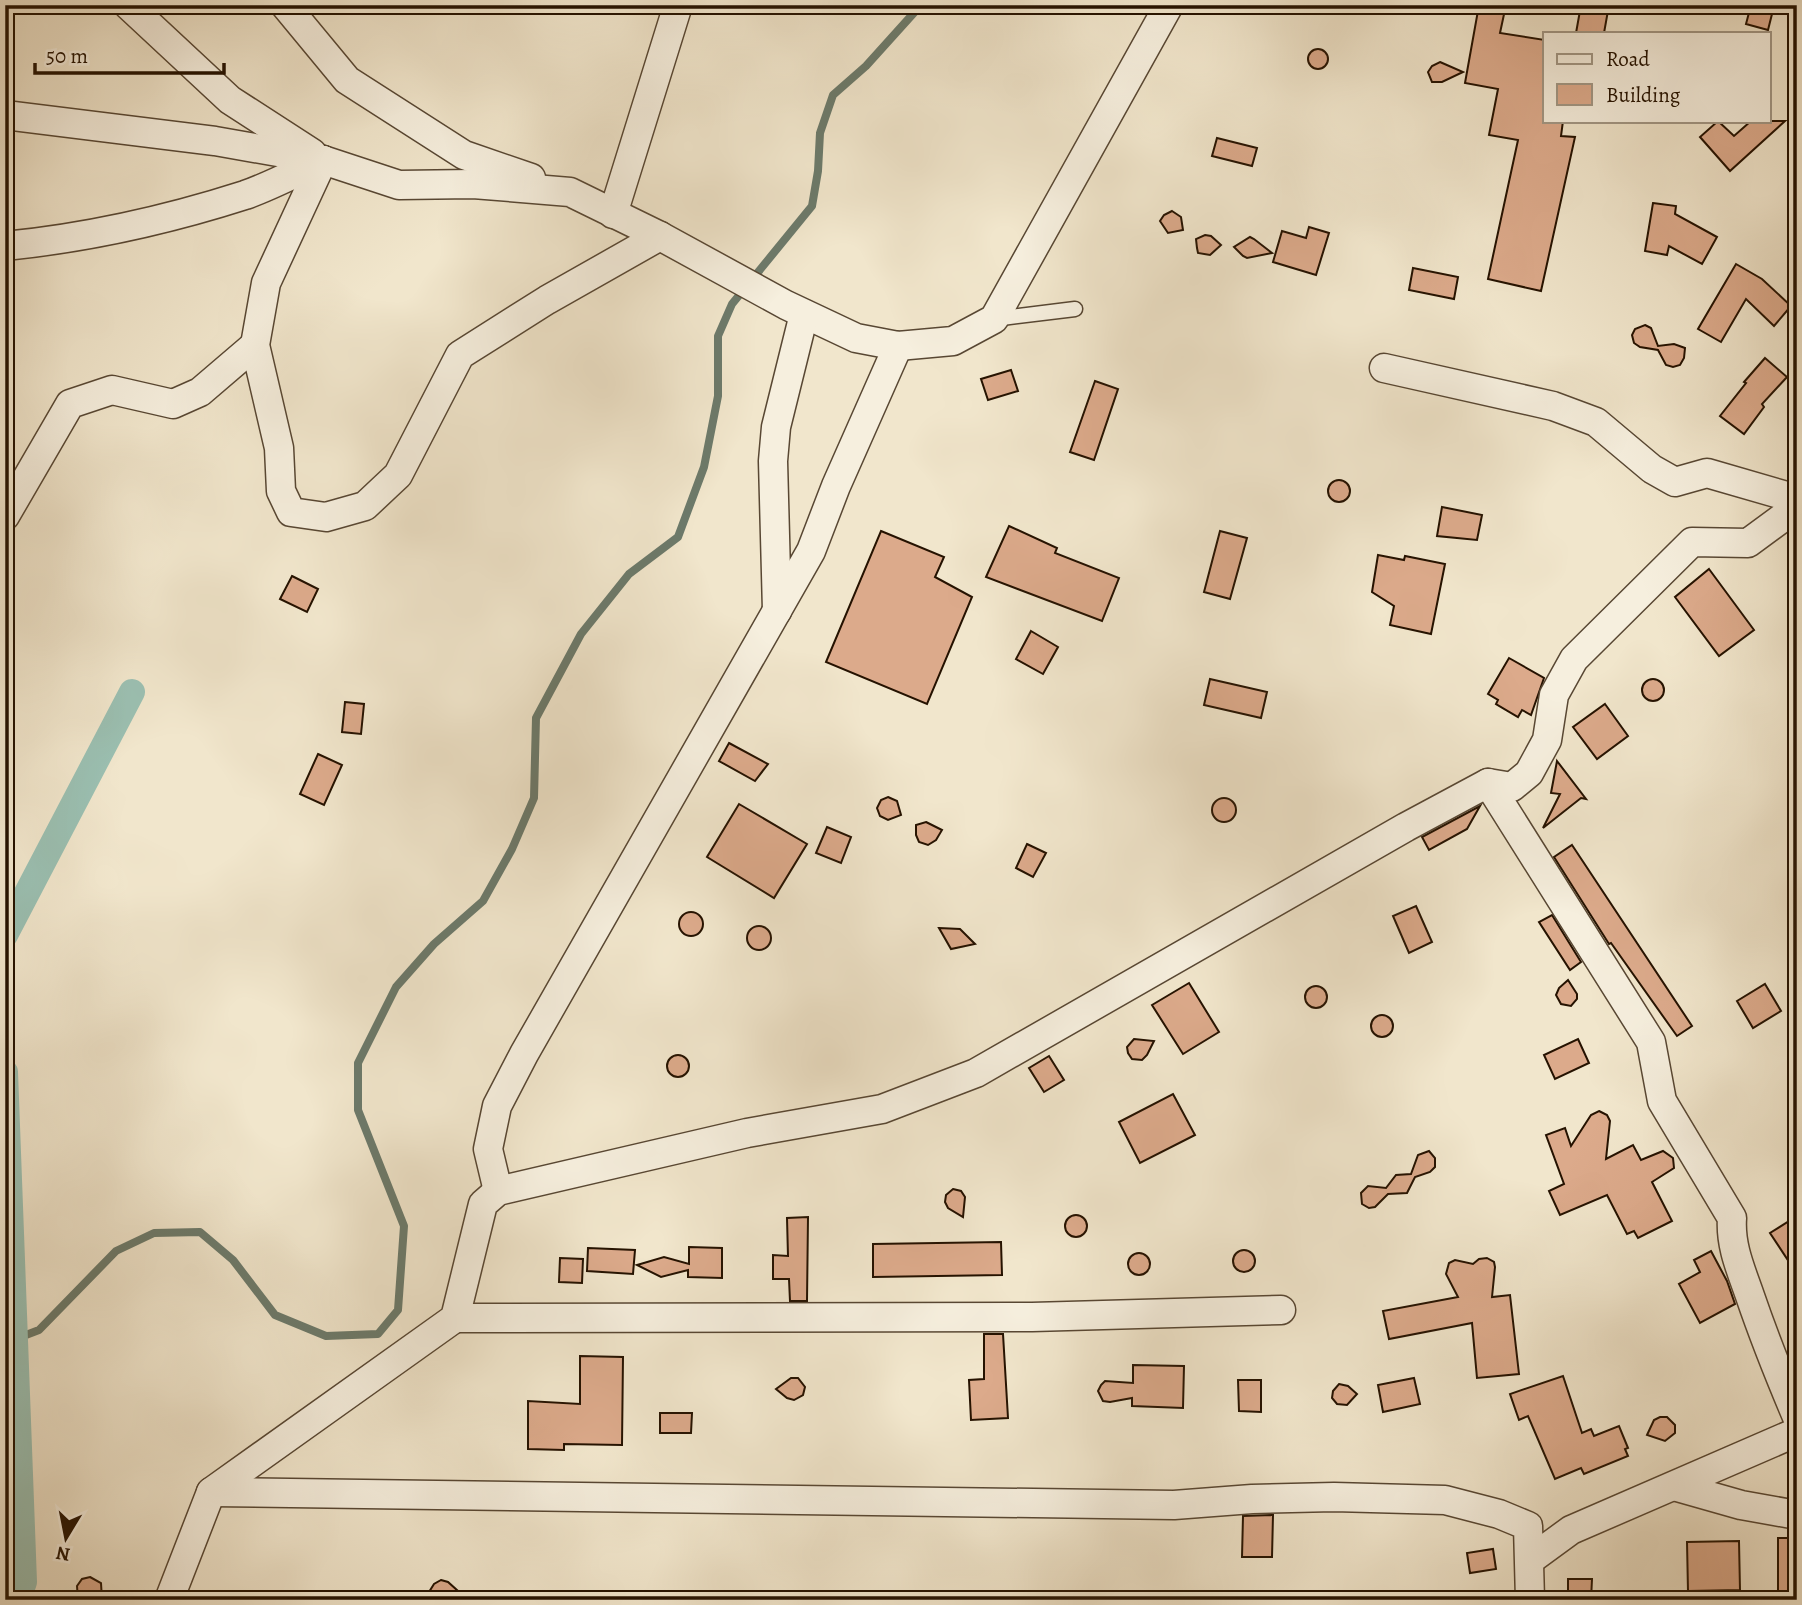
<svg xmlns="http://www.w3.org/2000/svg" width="1802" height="1605" font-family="Alegreya,serif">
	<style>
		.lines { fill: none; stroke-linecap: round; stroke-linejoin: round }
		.stream { stroke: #6c7a6b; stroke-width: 8 }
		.canal { stroke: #9bc0b2; stroke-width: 26 }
		.building { fill: #dcaa8b; stroke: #251200; stroke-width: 2 }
		.lane-casing { stroke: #584733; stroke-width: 17 }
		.street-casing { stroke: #584733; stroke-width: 31 }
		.lane { stroke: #f6efde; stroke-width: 14 }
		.street { stroke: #f6efde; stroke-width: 28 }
	</style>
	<rect width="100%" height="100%" fill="#f1e6cc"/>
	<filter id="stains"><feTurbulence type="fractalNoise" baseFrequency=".00286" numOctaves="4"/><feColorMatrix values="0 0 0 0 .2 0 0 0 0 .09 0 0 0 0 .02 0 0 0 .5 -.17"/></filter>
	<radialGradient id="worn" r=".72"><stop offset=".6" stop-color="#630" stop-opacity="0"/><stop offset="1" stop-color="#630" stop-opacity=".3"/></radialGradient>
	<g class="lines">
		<polyline class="stream" points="5,1343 39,1330 116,1251 154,1233 200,1232 233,1260 275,1315 326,1336 378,1334 398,1310 404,1226 358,1110 358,1063 396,987 434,944 483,901 512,849 534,798 536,718 581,634 629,574 678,537 704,467 718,396 718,336 732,304 812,206 818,171 820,133 833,95 866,66 921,5"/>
		<g class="canal">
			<polyline points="5,935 132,692"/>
			<polyline points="5,1072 24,1582 18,1600"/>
		</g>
	</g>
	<g class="building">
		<polygon points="1479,5 1506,5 1500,33 1545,40 1545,121 1563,121 1561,136 1575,137 1541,291 1488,279 1518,140 1489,135 1498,89 1465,83"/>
		<polygon points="1581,5 1609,5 1604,33 1576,33"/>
		<polygon points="1751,5 1773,10 1768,30 1746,24"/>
		<circle cx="1318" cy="59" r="10"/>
		<polygon points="1440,62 1463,72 1442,82 1432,82 1428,72 1432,66"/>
		<polygon points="1718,121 1734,136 1751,121 1785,121 1730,171 1700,137"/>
		<polygon points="1217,138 1257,148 1252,166 1212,156"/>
		<polygon points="1653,203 1676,206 1675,214 1717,237 1702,264 1669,246 1667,255 1645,251"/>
		<polygon points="1172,211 1181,217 1183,230 1168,233 1160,221 1164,215"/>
		<polygon points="1309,227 1329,233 1316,275 1273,262 1282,231 1306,238"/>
		<polygon points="1205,235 1211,236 1221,245 1210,255 1198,253 1197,248 1196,239"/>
		<polygon points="1250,237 1254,239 1272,253 1247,258 1243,256 1234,247"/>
		<polygon points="1736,264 1762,279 1791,306 1774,326 1746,299 1721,342 1698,329"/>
		<polygon points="1413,268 1458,277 1454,299 1409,290"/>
		<polygon points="1645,325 1651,328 1658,346 1674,344 1685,348 1684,358 1680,365 1673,367 1666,365 1658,350 1640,347 1634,343 1632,335 1635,329"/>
		<polygon points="1765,358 1787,377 1762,404 1764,407 1744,434 1720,416 1746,383 1744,382"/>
		<polygon points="1011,370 1018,391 988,400 981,379"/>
		<polygon points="1095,381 1118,389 1094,460 1070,452"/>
		<circle cx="1339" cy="491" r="11"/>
		<polygon points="1442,507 1482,515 1477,540 1437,536"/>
		<polygon points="1009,526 1057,548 1055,553 1119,578 1102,621 986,577"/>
		<polygon points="881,531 944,557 935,577 972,597 927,704 826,662"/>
		<polygon points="1220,531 1247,538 1230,599 1204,592"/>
		<polygon points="1378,555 1404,560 1405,556 1445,564 1431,634 1390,625 1394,606 1372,592"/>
		<polygon points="1709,569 1754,630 1719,656 1675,597"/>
		<polygon points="292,576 318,589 307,612 280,599"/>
		<polygon points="1031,631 1058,647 1043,674 1016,659"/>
		<polygon points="1509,658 1544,678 1531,715 1522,710 1518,717 1496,704 1498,700 1488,694"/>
		<circle cx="1653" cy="690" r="11"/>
		<polygon points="1210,679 1267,692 1261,718 1204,705"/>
		<polygon points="345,702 364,704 361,734 342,732"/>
		<polygon points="1605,704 1628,736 1597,759 1573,727"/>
		<polygon points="729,743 768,764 755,781 719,761"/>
		<polygon points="318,754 342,765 324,805 300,794"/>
		<polygon points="1557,761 1586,799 1581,798 1543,828 1560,794 1551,793"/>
		<polygon points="888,797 897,801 901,815 888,820 880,816 877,808 881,800"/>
		<circle cx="1224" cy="810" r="12"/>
		<polygon points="739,804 807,844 774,898 707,857"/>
		<polygon points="1480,806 1467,829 1429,850 1422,837"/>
		<polygon points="926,822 942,830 936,840 928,845 919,842 916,835 916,825"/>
		<polygon points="827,827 851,837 841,863 816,853"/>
		<polygon points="1027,844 1046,853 1033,877 1016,868"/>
		<polygon points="1572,845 1692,1026 1677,1036 1611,943 1609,944 1554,857"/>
		<polygon points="1416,906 1432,942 1409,953 1393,916"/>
		<circle cx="691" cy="924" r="12"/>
		<polygon points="1552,915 1581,962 1570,970 1539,922"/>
		<circle cx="759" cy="938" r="12"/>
		<polygon points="939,928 960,929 975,944 951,949"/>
		<polygon points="1568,980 1577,994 1577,999 1571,1006 1561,1004 1556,995 1559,988"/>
		<polygon points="1189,983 1219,1032 1183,1054 1152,1005"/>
		<polygon points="1765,984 1781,1011 1753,1028 1737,1001"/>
		<circle cx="1316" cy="997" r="11"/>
		<circle cx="1382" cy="1026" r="11"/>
		<polygon points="1134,1039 1154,1041 1147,1055 1142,1060 1132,1059 1128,1053 1127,1047"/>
		<polygon points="1578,1039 1589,1063 1555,1079 1544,1055"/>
		<circle cx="678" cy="1066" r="11"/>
		<polygon points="1049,1056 1064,1080 1044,1092 1029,1068"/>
		<polygon points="1173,1094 1195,1135 1140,1163 1119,1122"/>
		<polygon points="1599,1111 1607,1115 1610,1121 1606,1159 1633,1145 1641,1160 1663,1151 1673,1158 1674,1168 1652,1182 1672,1221 1638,1238 1634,1231 1627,1234 1607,1195 1560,1215 1549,1191 1564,1184 1546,1135 1565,1128 1571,1146 1591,1115"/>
		<polygon points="1429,1151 1435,1158 1435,1167 1430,1172 1415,1177 1407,1193 1388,1194 1375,1207 1369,1208 1362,1204 1361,1193 1368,1186 1386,1188 1396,1175 1411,1174 1418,1155"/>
		<polygon points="953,1189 961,1191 965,1197 963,1217 948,1208 945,1202 946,1195"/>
		<circle cx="1076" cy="1226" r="11"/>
		<polygon points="1797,1216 1797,1274 1770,1233"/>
		<polygon points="808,1217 807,1301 790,1301 789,1279 773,1279 773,1255 788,1256 787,1218"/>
		<polygon points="1001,1242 1002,1275 873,1277 873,1244"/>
		<polygon points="689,1247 722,1248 722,1278 688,1277 688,1270 661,1277 637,1265 664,1257 689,1264"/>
		<polygon points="588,1248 635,1250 633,1274 587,1271"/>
		<circle cx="1244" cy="1261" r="11"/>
		<polygon points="1711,1251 1727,1281 1735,1304 1700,1323 1679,1284 1700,1272 1694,1260"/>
		<circle cx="1139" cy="1264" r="11"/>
		<polygon points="560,1258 583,1259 582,1283 559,1282"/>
		<polygon points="1487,1258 1494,1262 1495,1267 1492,1297 1510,1295 1519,1374 1477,1378 1472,1323 1389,1339 1383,1311 1458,1297 1446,1274 1449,1263 1455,1260 1473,1264 1479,1259"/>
		<polygon points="984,1334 1003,1334 1008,1418 971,1420 969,1380 984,1379"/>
		<polygon points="580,1356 623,1357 622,1445 564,1444 564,1450 528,1449 528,1401 580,1404"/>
		<polygon points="1133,1365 1184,1366 1183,1408 1132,1406 1132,1398 1110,1402 1103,1401 1098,1391 1101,1385 1105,1381 1133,1383"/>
		<polygon points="1563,1376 1582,1433 1591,1429 1594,1436 1619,1426 1628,1448 1625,1449 1628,1456 1584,1474 1581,1468 1555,1479 1528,1416 1519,1420 1510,1394"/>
		<polygon points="791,1378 798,1378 805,1387 803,1395 794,1400 787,1398 776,1389"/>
		<polygon points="1414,1378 1420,1404 1383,1412 1378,1385"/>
		<polygon points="1238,1380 1261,1380 1261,1412 1239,1411"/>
		<polygon points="1339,1384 1348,1386 1357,1394 1347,1405 1337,1404 1332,1398 1333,1391"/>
		<polygon points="660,1413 692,1413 691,1433 660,1433"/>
		<polygon points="1660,1417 1667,1417 1675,1425 1675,1433 1665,1441 1647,1435 1654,1420"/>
		<polygon points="1273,1515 1272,1557 1242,1557 1243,1516"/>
		<rect x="1778" y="1538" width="19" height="62"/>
		<polygon points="1739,1541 1740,1590 1688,1591 1687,1542"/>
		<polygon points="1493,1549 1496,1569 1470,1573 1467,1553"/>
		<polygon points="90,1577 101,1583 102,1600 78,1600 77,1586 82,1579"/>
		<polygon points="1568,1579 1592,1579 1591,1600 1568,1600"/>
		<polygon points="441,1580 448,1582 468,1600 424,1600 434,1584"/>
	</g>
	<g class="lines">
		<g class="lane-casing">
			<polyline id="lane" points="994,319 1075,309"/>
		</g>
		<g class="street-casing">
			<g id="street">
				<polyline points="128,5 230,100 312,153"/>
				<polyline points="285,5 347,80 464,155 531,178"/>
				<polyline points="5,115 215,141 323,160 399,185 473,184 570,192 660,236 786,305 856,338 898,346 953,341 994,319 1169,5"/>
				<polyline points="323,160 266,283 255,345 279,448 281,491 291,512 326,517 365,506 398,475 460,355 547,300 660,236"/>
				<polyline points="613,214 678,5"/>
				<path d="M 5,246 C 86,238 167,220 245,195 C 271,186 297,172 323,160"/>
				<polyline points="1384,368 1553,406 1596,422 1652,469 1675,482 1707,473 1797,499"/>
				<polyline points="5,516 70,404 112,390 173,404 200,392 255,345"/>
				<polyline points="777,611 773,461 776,427 804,314"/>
				<path d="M 1488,783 L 1651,1042 L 1662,1101 L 1732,1218 C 1730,1246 1741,1270 1750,1296 C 1764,1337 1780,1377 1797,1417"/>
				<polyline points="498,1191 488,1149 497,1106 524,1054 811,551 836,486 898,346"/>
				<polyline points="455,1318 1032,1317 1281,1310"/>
				<polyline points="1674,1486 1741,1505 1797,1515"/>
				<polyline points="211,1492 1174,1505 1252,1499 1334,1497 1445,1500 1499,1514 1528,1526 1530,1600"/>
				<polyline points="1530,1560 1571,1530 1797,1432"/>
				<polyline points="169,1600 211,1492 455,1318 483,1204 498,1191 747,1133 882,1109 976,1073 1406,827 1488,783 1512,787 1529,773 1547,740 1554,695 1574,659 1692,542 1748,543 1797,507"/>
			</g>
		</g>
		<use href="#lane" class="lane"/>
		<use href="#street" class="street"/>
	</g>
	<rect width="1802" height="1605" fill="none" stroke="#f1e6cc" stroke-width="28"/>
	<rect x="7" y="7" width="1788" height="1591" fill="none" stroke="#251200" stroke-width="3.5"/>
	<rect x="14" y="14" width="1774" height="1577" fill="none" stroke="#251200" stroke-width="2"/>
	<rect x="1543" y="32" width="228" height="91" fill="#f6efde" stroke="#a29785" stroke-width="2"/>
	<rect x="1557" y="54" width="35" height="10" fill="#f6efde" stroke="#a29785" stroke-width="2"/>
	<text x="1606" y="66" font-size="21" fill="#251200">Road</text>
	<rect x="1557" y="84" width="35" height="21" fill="#dcaa8b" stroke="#a29785" stroke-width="2"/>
	<text x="1606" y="102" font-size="21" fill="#251200">Building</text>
	<g transform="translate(66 1538) rotate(190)" stroke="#f6efde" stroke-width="5" paint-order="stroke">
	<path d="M0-5L12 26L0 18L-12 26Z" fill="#251200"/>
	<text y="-10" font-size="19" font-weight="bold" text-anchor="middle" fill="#251200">N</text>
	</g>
	<path d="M35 63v10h189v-10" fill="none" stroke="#251200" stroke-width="3.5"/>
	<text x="46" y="63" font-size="21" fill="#251200" stroke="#f6efde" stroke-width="5" paint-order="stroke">50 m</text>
	<rect width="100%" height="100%" filter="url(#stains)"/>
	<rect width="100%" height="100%" fill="url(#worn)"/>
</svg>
